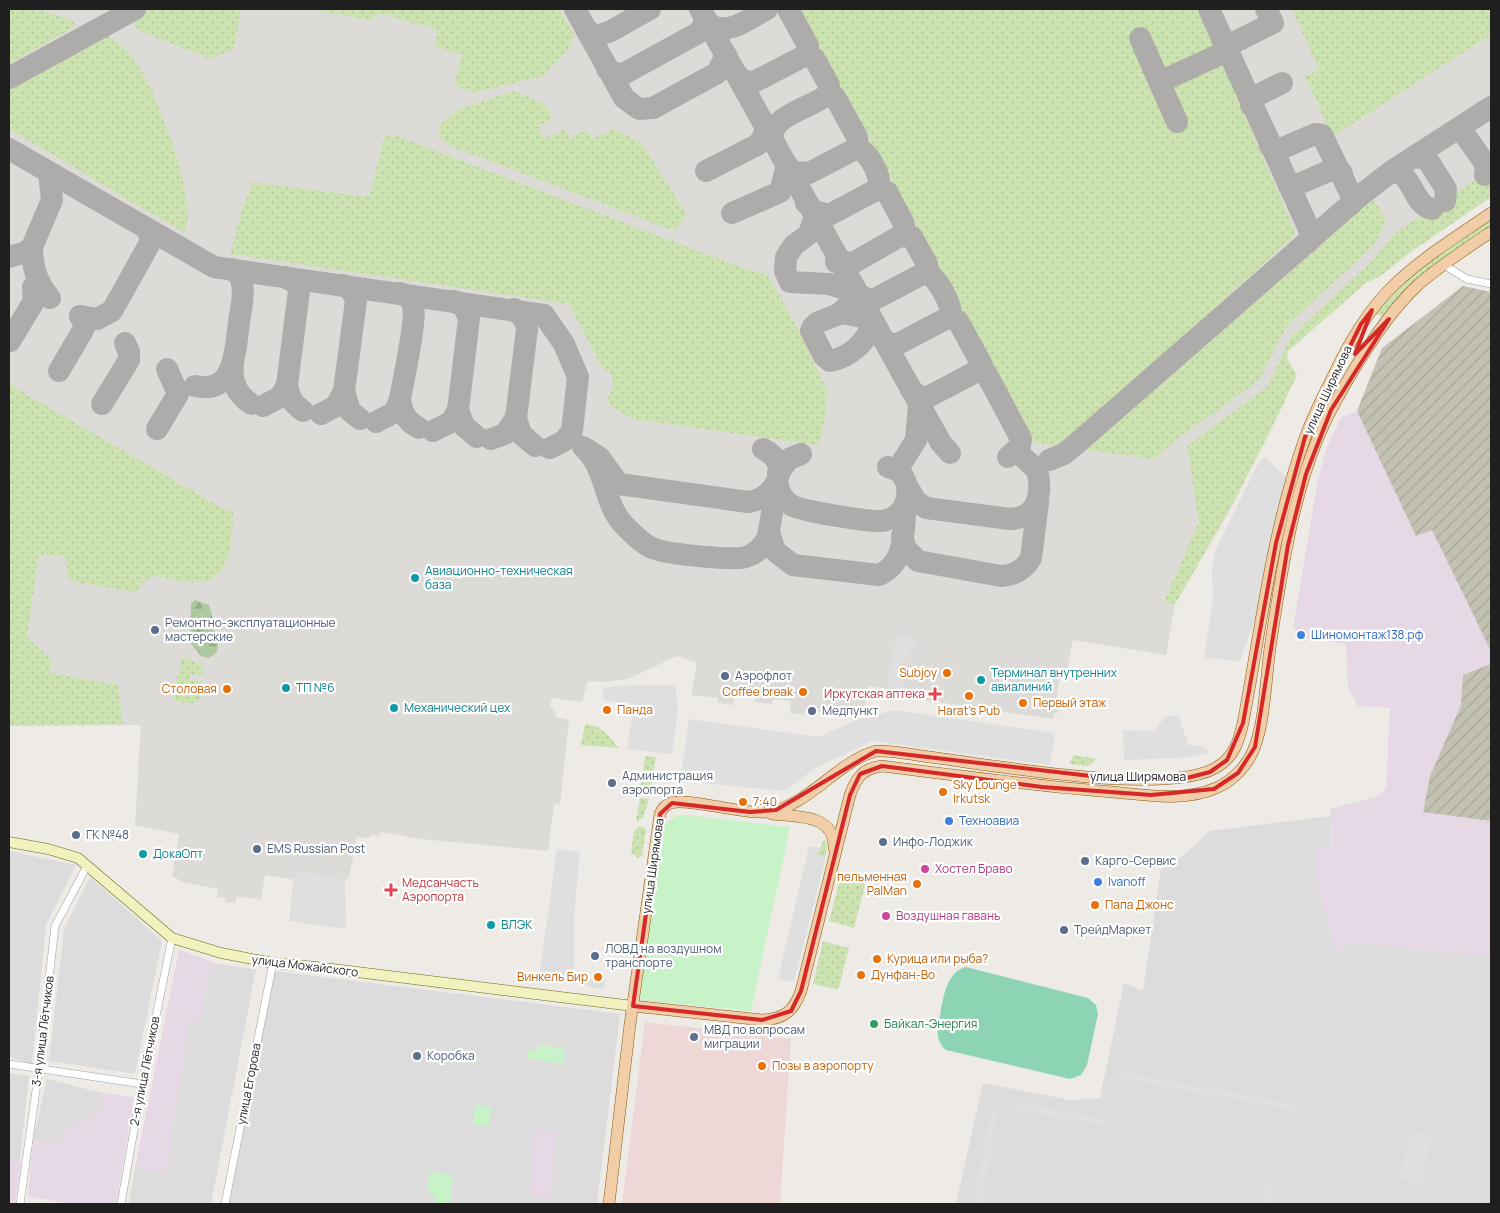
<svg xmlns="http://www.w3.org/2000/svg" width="1500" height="1213" font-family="Manrope,sans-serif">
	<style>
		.residential { fill: #dcdcdc }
		.commercial { fill: #edd7d7 }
		.industrial { fill: #e6d9e5 }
		.airport { fill: #dddbd7 }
		.construction { fill: url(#construction-furrows) }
		.grass { fill: url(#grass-dots) }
		.forest { fill: url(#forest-firs) }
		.park { fill: #c8f3c9 }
		.pitch { fill: #8dd4b5 }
		.parking { fill: #dfdfdf }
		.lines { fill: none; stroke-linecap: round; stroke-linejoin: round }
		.taxiway { stroke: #aeacaa; stroke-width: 22 }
		.street-casing { stroke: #a0a0a0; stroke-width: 8 }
		.secondary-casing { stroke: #656a11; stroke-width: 11 }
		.primary-casing { stroke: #885a11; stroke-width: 12 }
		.street { stroke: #fff; stroke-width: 7 }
		.secondary { stroke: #f2f2c0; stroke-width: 10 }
		.primary { stroke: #f1cea8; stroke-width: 11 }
		.marked { fill: none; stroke: #d62828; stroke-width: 4; stroke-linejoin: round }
		.culture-dot { fill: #0f9aa8; stroke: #fff; stroke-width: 2 }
		.service-dot { fill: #5c6f8a; stroke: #fff; stroke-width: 2 }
		.shop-dot { fill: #3f7fe0; stroke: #fff; stroke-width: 2 }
		.food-dot { fill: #e8710a; stroke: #fff; stroke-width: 2 }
		.health-dot { fill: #e0444e; stroke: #fff; stroke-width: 2 }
		.hotel-dot { fill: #d1479c; stroke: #fff; stroke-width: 2 }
		.leisure-dot { fill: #2e9e5b; stroke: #fff; stroke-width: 2 }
		.labels { text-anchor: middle; stroke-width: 4.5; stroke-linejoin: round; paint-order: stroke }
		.street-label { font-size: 12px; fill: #1f1f1f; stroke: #fff }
		.culture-label { font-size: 12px; fill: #0d838f; stroke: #fff; text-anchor: start }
		.service-label { font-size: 12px; fill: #4e5e75; stroke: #fff; text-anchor: start }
		.shop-label { font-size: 12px; fill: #366cbe; stroke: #fff; text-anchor: start }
		.food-label { font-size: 12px; fill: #c56008; stroke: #fff; text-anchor: start }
		.health-label { font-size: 12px; fill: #be3a42; stroke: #fff; text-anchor: end }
		.hotel-label { font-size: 12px; fill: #b23c85; stroke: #fff; text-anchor: start }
		.leisure-label { font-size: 12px; fill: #27864d; stroke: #fff; text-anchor: start }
	</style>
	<defs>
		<pattern id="construction-furrows" width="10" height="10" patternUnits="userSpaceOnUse" patternTransform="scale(1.25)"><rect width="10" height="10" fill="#c2c1b2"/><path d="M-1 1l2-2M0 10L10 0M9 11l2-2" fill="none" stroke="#a6a599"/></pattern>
		<pattern id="grass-dots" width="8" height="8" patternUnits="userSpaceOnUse" patternTransform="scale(1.25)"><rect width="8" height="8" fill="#cce3b1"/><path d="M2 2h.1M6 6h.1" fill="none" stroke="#afc298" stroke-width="1.8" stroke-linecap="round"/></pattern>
		<pattern id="forest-firs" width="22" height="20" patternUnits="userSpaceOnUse" patternTransform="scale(1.25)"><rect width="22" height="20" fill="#aec99f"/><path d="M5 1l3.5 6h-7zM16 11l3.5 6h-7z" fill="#95ac88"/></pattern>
	</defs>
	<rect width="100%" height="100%" fill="#eeebe6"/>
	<g class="residential">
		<polygon points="1331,816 1335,952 1351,943 1491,956 1491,1204 956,1204 983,1083 1070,1100 1100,1098 1124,983 1143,991 1161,869 1178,860 1210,831"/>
		<polygon points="9,851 76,865 46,925 32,1064 9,1057"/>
		<polygon points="90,877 162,941 135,1074 49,1061 64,929"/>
		<polygon points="218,964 256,969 211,1204 129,1204 135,1168 166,1173 189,1019 201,1021 209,971"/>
		<polygon points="274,971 620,1014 597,1204 229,1204"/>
		<polygon points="9,1073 29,1076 15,1204 9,1204"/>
		<polygon points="47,1079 102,1093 101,1111 65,1129 63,1144 33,1140"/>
	</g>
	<polygon class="commercial" points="645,1022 791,1039 780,1204 622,1204"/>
	<g class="industrial">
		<polygon points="1357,411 1416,535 1432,529 1491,651 1491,664 1463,675 1461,705 1430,776 1423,812 1491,821 1491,956 1351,943 1335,952 1314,870 1316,848 1333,847 1330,809 1375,797 1386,789 1390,708 1358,706 1348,687 1346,644 1303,638 1293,628 1317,484 1327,447 1341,418"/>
		<polygon points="179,950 218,964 209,971 201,1021 189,1019 166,1173 135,1168"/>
		<polygon points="102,1093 134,1097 116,1204 71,1204 28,1196 33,1140 63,1144 65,1129 101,1111"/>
		<polygon points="534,1130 556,1132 549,1199 530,1195"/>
		<polygon points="9,1159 21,1161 15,1204 9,1204"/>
	</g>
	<polygon class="airport" points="9,9 1491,9 1491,197 1409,253 1379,277 1367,282 1288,351 1287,359 1297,375 1233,505 1175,604 1166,655 1073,640 1066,677 1060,676 1056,699 1060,700 1058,713 1055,713 1053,719 930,701 913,698 908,692 869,686 864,708 857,717 806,710 804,715 790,713 791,701 773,699 772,704 763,703 755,702 755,696 736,693 733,705 718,703 718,698 691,695 697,663 677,656 628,679 604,682 588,681 582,702 552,698 550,706 556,714 555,717 569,720 560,805 554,804 548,851 421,839 380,832 379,836 372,835 368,838 357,837 349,877 345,880 301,872 291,879 265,875 261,900 237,896 235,903 225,902 226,898 217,897 218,889 183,882 172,876 179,834 135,825 141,725 9,726"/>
	<g class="construction">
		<polygon points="1463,286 1491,292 1491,651 1432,530 1416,536 1357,411 1382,348"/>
		<polygon points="1491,664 1491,821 1423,812 1430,776 1461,705 1463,675"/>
	</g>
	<g class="grass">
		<path d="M 9,9 C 35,9 50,11 74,22 L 74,27 L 9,64 Z"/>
		<polygon points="151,9 241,9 234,49 211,59 144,33 136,27 133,19"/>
		<polygon points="309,9 559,9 574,35 570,47 543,76 474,93 458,87 455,83 462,55 434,46 438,30 380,13 370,20"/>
		<polygon points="799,9 1199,9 1217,49 1165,75 1143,27 1129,34 1174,132 1188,126 1169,83 1220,58 1296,234 1062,447 1035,443"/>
		<polygon points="1292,9 1491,9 1491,35 1335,135 1331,134 1305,76 1319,70"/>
		<path d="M 105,33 C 119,43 131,53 140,68 C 159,99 188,179 188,214 C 188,221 186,227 185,233 L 9,129 L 9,88 Z"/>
		<polygon points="515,91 544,104 553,118 538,126 544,139 565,129 569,138 587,130 592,139 613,129 641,142 687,215 676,229 669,229 450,146 438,137 440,125 459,109"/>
		<polygon points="385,135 397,136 746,269 767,274 799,331 827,390 826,414 818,445 632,419 611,406 607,399 613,388 612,375 601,366 569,304 230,254 244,203 253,182 369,197"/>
		<path d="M 1491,169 L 1491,197 L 1409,253 L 1379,277 L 1367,282 L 1288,351 L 1287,359 L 1297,375 C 1261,454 1219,529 1175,604 L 1164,602 L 1199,522 L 1187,446 L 1268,386 L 1291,336 L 1372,261 L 1395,233 Z"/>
		<polygon points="1367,200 1376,202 1386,221 1375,244 1289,324 1279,340 1262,375 1253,385 1177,439 1154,459 1085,450"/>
		<path d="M 1491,219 L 1491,227 C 1452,254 1413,279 1382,316 L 1376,314 C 1390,281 1461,240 1491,219 Z"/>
		<path d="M 9,384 L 220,507 L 233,512 C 232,543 232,587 188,582 C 177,581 165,577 154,576 L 143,582 L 136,592 L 73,582 L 68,578 L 66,557 L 39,554 L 27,637 L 52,660 L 50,673 L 118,685 L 123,724 L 9,726 Z"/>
		<polygon points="182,658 187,658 203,666 202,675 190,674 189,680 202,681 200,699 191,704 176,701 173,697"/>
		<path d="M 585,724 C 602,726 609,735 618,748 L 581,745 Z"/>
		<polygon points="645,756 656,757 650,793 642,792 640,789"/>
		<polygon points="1073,756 1074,755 1097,759 1088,766 1069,764"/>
		<polygon points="640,798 649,799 643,818 636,822"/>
		<polygon points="640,826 645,828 646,831 642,855 638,858 631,852 634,831"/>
		<polygon points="824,839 827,843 826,857 817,855"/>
		<polygon points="841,875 857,878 865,885 854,928 829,921"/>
		<polygon points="823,941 849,948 839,987 835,989 813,984"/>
	</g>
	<path class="forest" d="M 195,600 L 209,605 C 212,613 213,620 214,629 C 216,641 224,652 208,658 L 201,656 L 190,643 L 191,603 Z"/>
	<g class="park">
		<polygon points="687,815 790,827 751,1011 639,1000 663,825 676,816"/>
		<polygon points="539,1044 564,1048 563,1064 526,1058 527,1049 538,1051"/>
		<polygon points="475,1105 491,1107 489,1126 473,1125"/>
		<polygon points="429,1172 453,1175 450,1204 435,1204 436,1196 427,1192"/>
	</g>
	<path class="pitch" d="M 966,967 L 1088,998 L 1096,1005 L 1098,1014 L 1087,1065 L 1081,1075 L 1070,1079 L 946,1050 C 939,1044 937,1037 938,1028 C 942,1009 943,972 966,967 Z"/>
	<g class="parking">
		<polygon points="1265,457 1287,478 1255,619 1240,661 1204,658 1213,600 1212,568 1216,549 1259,462"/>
		<polygon points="896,634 920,641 909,652 902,666 902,676 906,688 887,686"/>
		<polygon points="630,685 675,685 678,710 672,754 627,749 634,704 603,700 603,688"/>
		<polygon points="895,710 1055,733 1050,765 872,741 814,769 785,791 680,781 689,719 819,737 856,720"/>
		<polygon points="1166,716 1179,716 1188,745 1203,746 1210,753 1181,758 1124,760 1123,730 1154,731"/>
		<polygon points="809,846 819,848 817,855 826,857 794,982 778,979"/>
		<polygon points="557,849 580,852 574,916 574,982 539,977"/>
		<polygon points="301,871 345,880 346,929 289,921 293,883 291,879"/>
		<polygon points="584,978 605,981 604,989 583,986"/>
		<polygon points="1116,1071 1299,1105 1297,1111 1115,1077"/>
		<polygon points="1019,1103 1104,1119 1103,1126 1017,1110"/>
		<polygon points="991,1108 998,1109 981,1204 974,1204"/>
		<polygon points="1410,1131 1431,1135 1421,1184 1400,1179"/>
		<polygon points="1266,1183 1274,1185 1270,1204 1262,1204"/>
	</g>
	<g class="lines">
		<g class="taxiway">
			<polyline points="575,9 624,98 639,109 653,108 717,73 726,55"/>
			<polyline points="700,9 941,443 950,453"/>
			<polyline points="788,9 808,46 806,55"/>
			<polyline points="1209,9 1309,229 1310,234 1308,242"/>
			<path d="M 708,23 C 726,38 750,18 767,9"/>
			<polyline points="587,31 597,36 611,31 650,9"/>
			<polyline points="1140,38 1177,122"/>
			<polyline points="1222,39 1225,43 1231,44 1273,23 1266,9"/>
			<polyline points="607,69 616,74 625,73 698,33 703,27 705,17"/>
			<path d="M 737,75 L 745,81 L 754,82 L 806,55 L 814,58 L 829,85 L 828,94 C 815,107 763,117 774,142"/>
			<polyline points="9,78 135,9"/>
			<polyline points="1160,82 1227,51"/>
			<polyline points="1251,105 1254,97 1282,83"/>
			<polyline points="1460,128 1486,165 1485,175"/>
			<polyline points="1270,146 1278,150 1315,134 1322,135 1352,197 1350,205"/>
			<polyline points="9,149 214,267 544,315 564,344 578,377 572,431 564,441 550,448"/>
			<polyline points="1414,157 1427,159 1446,189 1445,201"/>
			<polyline points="706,171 757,145 763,138 766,127"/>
			<path d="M 1392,171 C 1414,173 1412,205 1432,209"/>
			<polyline points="1288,184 1294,186 1331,170 1342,173"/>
			<path d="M 806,203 L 815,211 L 829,215 L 878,189 C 883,178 869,152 857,148"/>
			<polyline points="732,213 780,192 787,165 793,172 809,173 857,148 858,145 857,137 835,97 826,96"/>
			<path d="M 815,216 L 809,234 L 794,245 L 786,257 L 785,271 L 790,282 L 829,284 L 858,293 C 853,300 848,307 841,312 C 832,320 815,318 811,331 L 824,356 L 830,361 C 850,357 870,341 872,319 L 841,313"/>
			<path d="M 32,247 C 32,265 37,284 50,298"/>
			<polyline points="9,257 26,252 32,247 52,200 49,173"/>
			<polyline points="836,262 837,256 843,262 853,263 900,236 904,231 904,224 887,192 878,189"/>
			<path d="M 285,277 L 296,283 L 299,291 L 287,385 C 289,397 293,404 303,411"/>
			<path d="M 400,293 C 407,295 411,299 413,306 C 417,320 403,381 400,399 C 402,413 406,421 419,428"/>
			<polyline points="859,296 873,300 928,271 927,264 912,237 900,236"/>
			<polyline points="454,301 464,307 469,319 458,410 464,426 477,437"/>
			<polyline points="514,309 525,320 527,329 516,418 521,434 535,446"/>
			<polyline points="80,316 97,319 112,311 151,241 148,230"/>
			<path d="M 883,339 L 889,344 L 898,344 L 951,316 C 952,305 937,276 926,272"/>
			<polyline points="10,341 34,301 33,287"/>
			<path d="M 233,364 C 231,382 236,393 251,404"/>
			<polyline points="59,371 83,330 85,324 80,316"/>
			<polyline points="979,372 986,373 1021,439 1020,446 1008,457"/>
			<path d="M 195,386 C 236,395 235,349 239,323 C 240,311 245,296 242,284 C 241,276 237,272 231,269"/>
			<polyline points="911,390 919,396 928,397 981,369 981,363 958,321 949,318"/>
			<polyline points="344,391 350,411 360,419"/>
			<polyline points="102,404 129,360 129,352 125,343"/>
			<polyline points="263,406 280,397 287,385"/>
			<polyline points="321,414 336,406 344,391 356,301 350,288 343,285"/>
			<polyline points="376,422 395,412 400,399"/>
			<polyline points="157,429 178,394 167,369"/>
			<polyline points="433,431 451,422 458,410"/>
			<polyline points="491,439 505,434 516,418"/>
			<path d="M 763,449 C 793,463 777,498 748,502 L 619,484 L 599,457 L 583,447 C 606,466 603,502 623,524 C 631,532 644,546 655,549 C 669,554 733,561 746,557 C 756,554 763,547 768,537 L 777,482"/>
			<polyline points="1049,460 1064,454 1075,445 1361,195 1392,171 1491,107"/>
			<polyline points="901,464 916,440 919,404"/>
			<polyline points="778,473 789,459 801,454"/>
			<path d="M 777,482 C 779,492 782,499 791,505 C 800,511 870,522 882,521 C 907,518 915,488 899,471 L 888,467"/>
			<path d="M 909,489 L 916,501 L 926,508 L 1010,519 C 1038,518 1043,493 1037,470 L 1024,458"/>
			<path d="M 769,532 L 775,551 L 793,565 L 879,575 C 907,563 903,530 906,503"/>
			<path d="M 902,536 L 906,549 L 918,561 L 1001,576 C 1015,575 1024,570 1031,558 L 1038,503"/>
		</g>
		<g class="street-casing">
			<g id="street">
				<polyline points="1444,265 1467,279 1491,284"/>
				<polyline points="9,1064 142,1084"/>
				<polyline points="20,1204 39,1069 55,926 87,866"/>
				<polyline points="121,1204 142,1084 172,938"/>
				<polyline points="225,1204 273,963"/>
			</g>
		</g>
		<g class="secondary-casing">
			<polyline id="secondary" points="9,842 48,849 78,858 172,938 221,953 273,963 316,967 633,1006"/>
		</g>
		<g class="primary-casing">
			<g id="primary">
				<path d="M 772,814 C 797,817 835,814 834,848"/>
				<path d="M 633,1006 L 762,1020 C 784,1019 794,1011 801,991 L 850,795 C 856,778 863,768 882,766 C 959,776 1035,786 1113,792 C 1145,795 1185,802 1216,788 C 1233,781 1249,764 1255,746 C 1265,719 1266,677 1270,648 C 1282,569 1294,481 1331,410 C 1353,369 1385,315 1419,284 C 1441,265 1467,248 1491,232"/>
				<path d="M 609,1204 L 630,1024 L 660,814 C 662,809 665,805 671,803 C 687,797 743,815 766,812 C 809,807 836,762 876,751 C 894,750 912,755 929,757 C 988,764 1176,799 1220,765 C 1235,755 1239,740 1243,723 C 1261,628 1272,530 1305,438 C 1312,417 1323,397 1333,376 C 1349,343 1367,311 1394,285 C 1423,257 1458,236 1491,213"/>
			</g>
		</g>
		<use href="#street" class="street"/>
		<use href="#secondary" class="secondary"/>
		<use href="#primary" class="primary"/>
	</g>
	<path class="marked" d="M 1372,310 L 1355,354 L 1389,319 L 1331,410 L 1306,474 L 1288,545 L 1255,747 L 1238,773 L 1214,789 L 1151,795 L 1042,787 L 882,766 L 860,774 L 850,795 L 801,991 L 791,1011 L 762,1020 L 633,1006 L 660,814 L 672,803 L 750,812 L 776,810 L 876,751 L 1116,779 L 1183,779 L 1210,772 L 1227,760 L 1243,723 L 1276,543 L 1305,437 L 1361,324 Z"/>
	<g class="culture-dot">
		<circle cx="415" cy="578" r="5"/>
		<circle cx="981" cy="680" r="5"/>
		<circle cx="286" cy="688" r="5"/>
		<circle cx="394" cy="708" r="5"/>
		<circle cx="143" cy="854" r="5"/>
		<circle cx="491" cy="925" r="5"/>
	</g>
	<g class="service-dot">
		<circle cx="155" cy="630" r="5"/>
		<circle cx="725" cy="676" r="5"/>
		<circle cx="812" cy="711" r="5"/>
		<circle cx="612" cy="783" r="5"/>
		<circle cx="76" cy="835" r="5"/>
		<circle cx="883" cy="842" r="5"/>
		<circle cx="257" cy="849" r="5"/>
		<circle cx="1085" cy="861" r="5"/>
		<circle cx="1064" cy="930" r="5"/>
		<circle cx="595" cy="956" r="5"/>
		<circle cx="694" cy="1037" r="5"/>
		<circle cx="417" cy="1056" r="5"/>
	</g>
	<g class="shop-dot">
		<circle cx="1301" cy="635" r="5"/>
		<circle cx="949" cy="821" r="5"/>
		<circle cx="1098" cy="882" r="5"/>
	</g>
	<g class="food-dot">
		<circle cx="947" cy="673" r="5"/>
		<circle cx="227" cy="689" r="5"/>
		<circle cx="803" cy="692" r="5"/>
		<circle cx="969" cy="696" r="5"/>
		<circle cx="1023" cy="703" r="5"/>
		<circle cx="607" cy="710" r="5"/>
		<circle cx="943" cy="792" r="5"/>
		<circle cx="743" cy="802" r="5"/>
		<circle cx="917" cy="884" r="5"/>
		<circle cx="1095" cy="905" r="5"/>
		<circle cx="877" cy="959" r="5"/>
		<circle cx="861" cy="975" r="5"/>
		<circle cx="598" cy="977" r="5"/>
		<circle cx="762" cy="1066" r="5"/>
	</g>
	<g class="health-dot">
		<path d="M932.5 686.5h5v5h5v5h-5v5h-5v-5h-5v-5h5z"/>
		<path d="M388.5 882.5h5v5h5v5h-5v5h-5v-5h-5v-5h5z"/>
	</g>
	<g class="hotel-dot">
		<circle cx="925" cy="869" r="5"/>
		<circle cx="886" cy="916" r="5"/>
	</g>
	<circle class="leisure-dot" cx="874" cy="1024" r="5"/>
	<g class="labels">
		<g class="street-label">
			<text transform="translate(1328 390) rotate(-65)" y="4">улица Ширямова</text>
			<text x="1138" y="781">улица Ширямова</text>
			<text transform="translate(653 866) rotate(-82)" y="4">улица Ширямова</text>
			<text transform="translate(305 966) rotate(7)" y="4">улица Можайского</text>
			<text transform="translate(43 1031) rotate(-83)" y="4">3-я улица Лётчиков</text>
			<text transform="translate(145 1071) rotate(-79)" y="4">2-я улица Лётчиков</text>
			<text transform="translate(249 1084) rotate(-79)" y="4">улица Егорова</text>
		</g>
		<g class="culture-label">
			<text x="425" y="575">Авиационно-техническая<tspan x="425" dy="14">база</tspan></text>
			<text x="991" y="677">Терминал внутренних<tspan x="991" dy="14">авиалиний</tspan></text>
			<text x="296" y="692">ТП №6</text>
			<text x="404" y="712">Механический цех</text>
			<text x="153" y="858">ДокаОпт</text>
			<text x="501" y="929">ВЛЭК</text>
		</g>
		<g class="service-label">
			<text x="165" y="627">Ремонтно-эксплуатационные<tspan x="165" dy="14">мастерские</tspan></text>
			<text x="735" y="680">Аэрофлот</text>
			<text x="822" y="715">Медпункт</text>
			<text x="622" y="780">Администрация<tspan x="622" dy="14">аэропорта</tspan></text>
			<text x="86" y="839">ГК №48</text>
			<text x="893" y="846">Инфо-Лоджик</text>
			<text x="267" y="853">EMS Russian Рost</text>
			<text x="1095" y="865">Карго-Сервис</text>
			<text x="1074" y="934">ТрейдМаркет</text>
			<text x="605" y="953">ЛОВД на воздушном<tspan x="605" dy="14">транспорте</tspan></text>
			<text x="704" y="1034">МВД по вопросам<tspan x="704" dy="14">миграции</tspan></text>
			<text x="427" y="1060">Коробка</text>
		</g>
		<g class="shop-label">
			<text x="1311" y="639">Шиномонтаж138.рф</text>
			<text x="959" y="825">Техноавиа</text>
			<text x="1108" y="886">Ivanoff</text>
		</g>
		<g class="food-label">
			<text x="937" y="677" text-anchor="end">Subjoy</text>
			<text x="217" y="693" text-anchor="end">Столовая</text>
			<text x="793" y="696" text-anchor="end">Coffee break</text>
			<text x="1033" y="707">Первый этаж</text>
			<text x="617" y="714">Панда</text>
			<text x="969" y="715" text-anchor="middle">Harat's Pub</text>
			<text x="953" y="789">Sky Lounge<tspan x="953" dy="14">Irkutsk</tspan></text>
			<text x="753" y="806">7:40</text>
			<text x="907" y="881" text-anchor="end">пельменная<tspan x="907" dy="14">PalMan</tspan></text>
			<text x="1105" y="909">Папа Джонс</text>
			<text x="887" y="963">Курица или рыба?</text>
			<text x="871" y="979">Дунфан-Во</text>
			<text x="588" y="981" text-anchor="end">Винкель Бир</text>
			<text x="772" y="1070">Позы в аэропорту</text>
		</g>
		<g class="health-label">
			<text x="925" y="698">Иркутская аптека</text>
			<text x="402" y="887" text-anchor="start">Медсанчасть<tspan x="402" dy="14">Аэропорта</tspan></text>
		</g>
		<g class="hotel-label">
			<text x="935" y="873">Хостел Браво</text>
			<text x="896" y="920">Воздушная гавань</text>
		</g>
		<g class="leisure-label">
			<text x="884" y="1028">Байкал-Энергия</text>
		</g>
	</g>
	<rect width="1500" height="1213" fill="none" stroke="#1f1f1f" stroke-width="20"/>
</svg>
